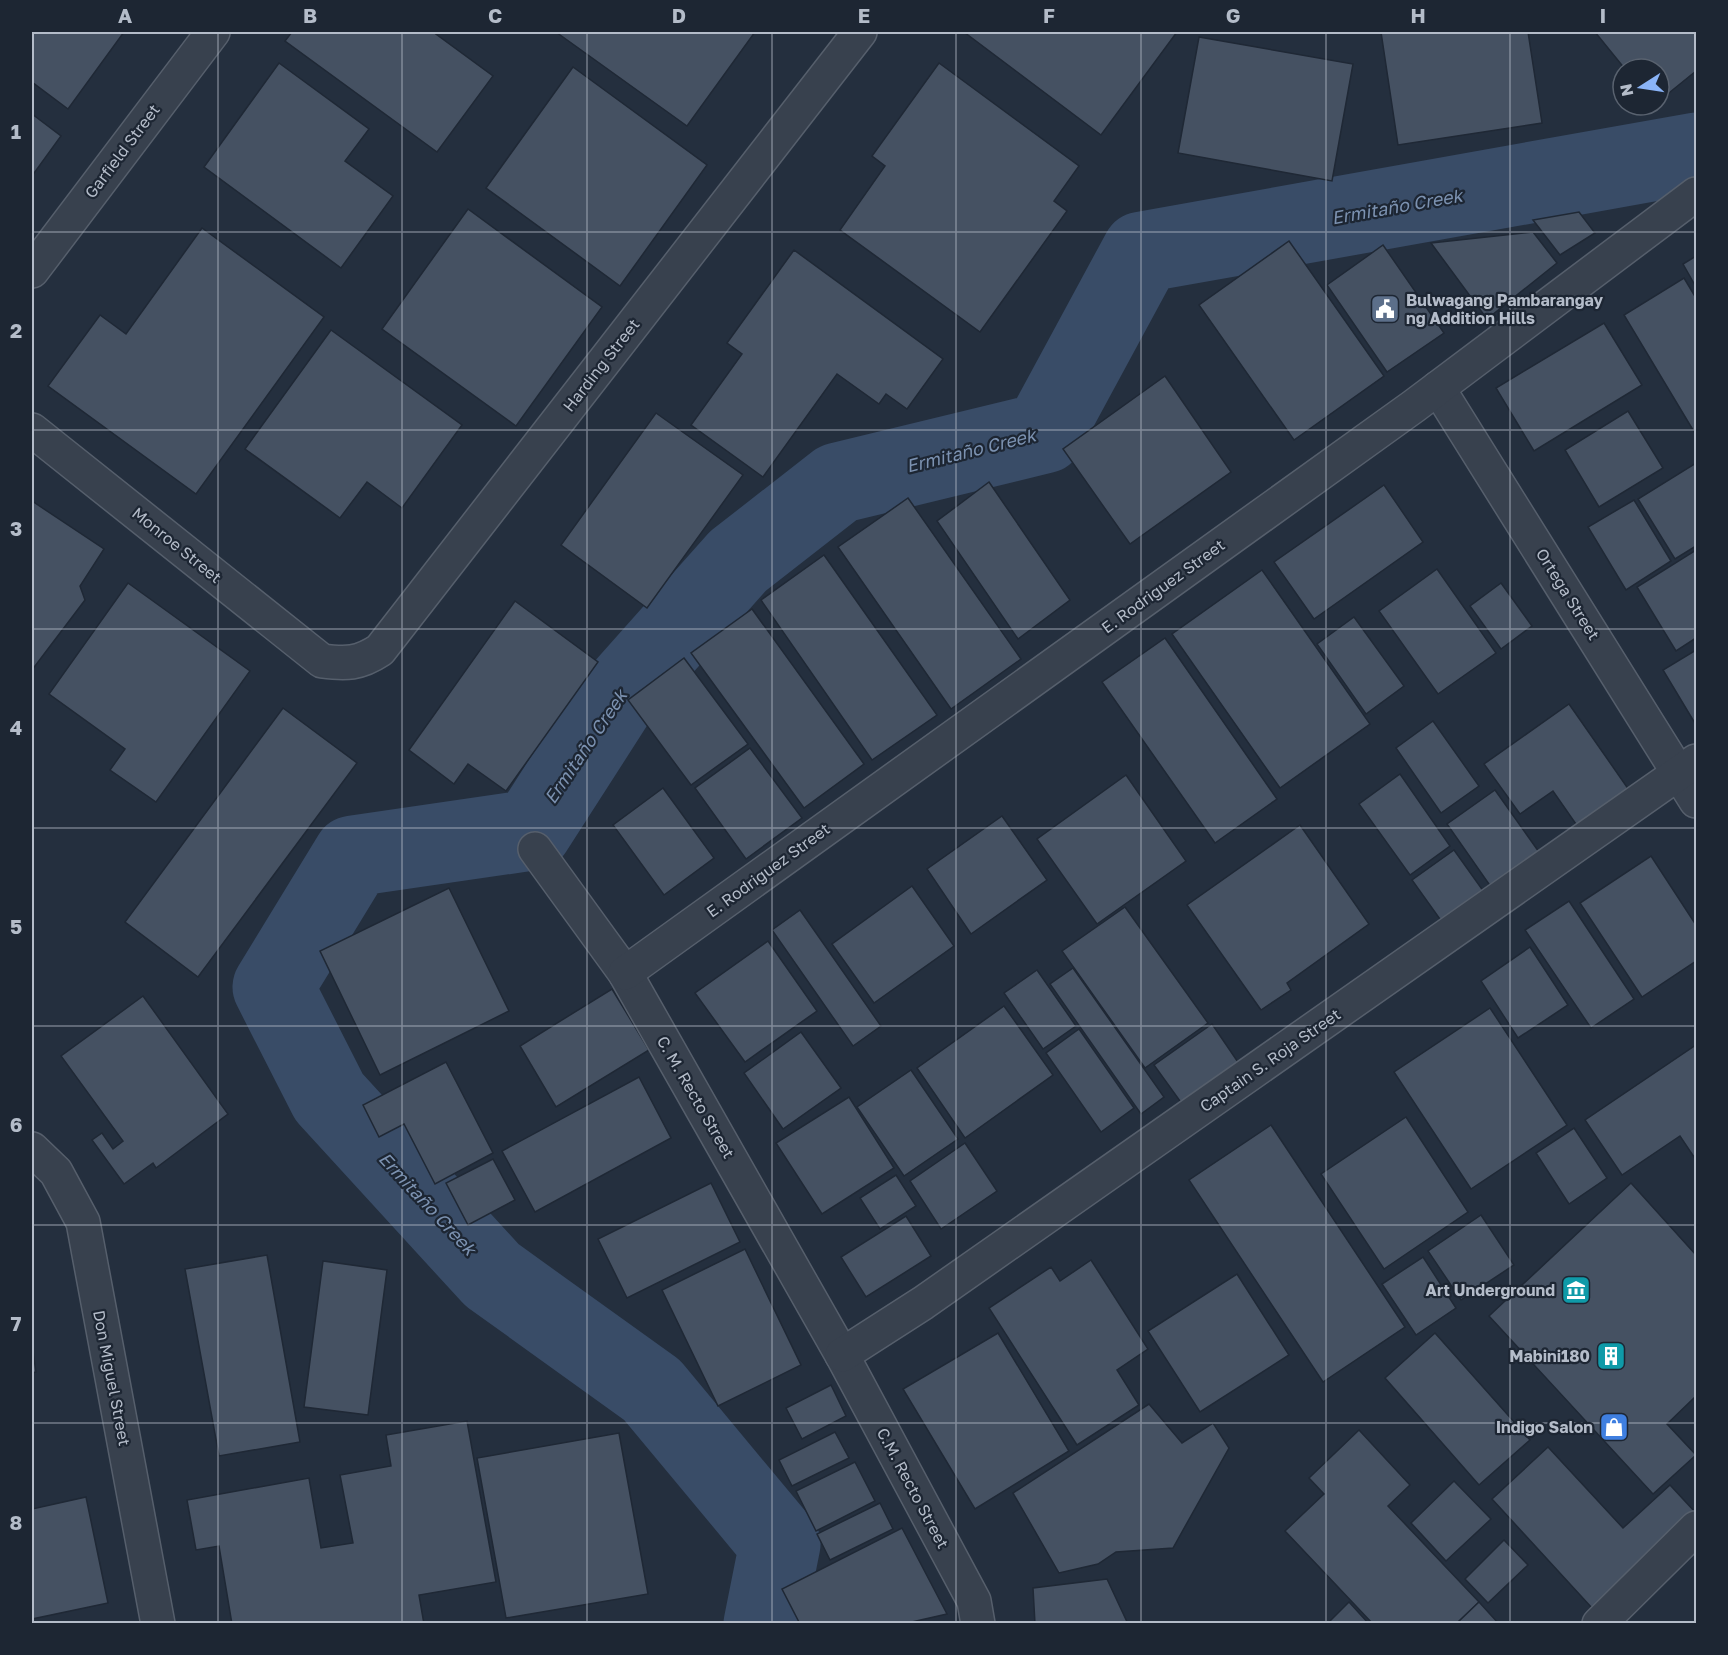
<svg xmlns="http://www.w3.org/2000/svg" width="1728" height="1655" font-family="'Golos Text',sans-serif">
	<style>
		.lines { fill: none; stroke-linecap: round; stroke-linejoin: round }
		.river { stroke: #394c67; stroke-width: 81 }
		.building { fill: #455162; stroke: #1f2835; stroke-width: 1.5 }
		.minor-casing { stroke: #565f6c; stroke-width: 36 }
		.tertiary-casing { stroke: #565f6c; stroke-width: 36 }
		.minor { stroke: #38414e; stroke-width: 33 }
		.tertiary { stroke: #38414e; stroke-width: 33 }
		.grid { fill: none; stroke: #b4bcc9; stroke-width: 1.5; stroke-opacity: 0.55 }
		.labels { text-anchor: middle; stroke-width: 4.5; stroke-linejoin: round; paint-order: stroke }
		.street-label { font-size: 16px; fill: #b4bcc9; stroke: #1d2633 }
		.poi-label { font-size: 16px; font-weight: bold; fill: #b4bcc9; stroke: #1d2633; text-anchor: end }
		.water-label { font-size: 18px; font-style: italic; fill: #7c92b1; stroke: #1d2633 }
		.neatline { fill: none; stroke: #b4bcc9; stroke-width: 2 }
		.grid-label { font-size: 20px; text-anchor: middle; font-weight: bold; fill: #b4bcc9 }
	</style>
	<rect width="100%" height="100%" fill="#242f3e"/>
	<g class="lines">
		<polyline class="river" points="764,1624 780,1544 652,1390 492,1275 329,1097 273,987 353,856 532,830 618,696 738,561 838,483 1044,433 1142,252 1696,153"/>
	</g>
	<g class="building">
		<polygon points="32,32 124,32 68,109 32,82"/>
		<polygon points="292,32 433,32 493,76 437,152 285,41"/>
		<polygon points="556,32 755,32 687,126"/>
		<polygon points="964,32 1177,32 1101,135"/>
		<polygon points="1381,32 1528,32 1542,123 1398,145"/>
		<polygon points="1595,32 1696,32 1696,71 1659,101 1659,69 1625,69"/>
		<polygon points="1199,37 1353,64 1332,181 1178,153"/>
		<polygon points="279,63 369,129 345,161 393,196 341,268 204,167"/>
		<polygon points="939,63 1079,166 1054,201 1067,211 980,332 840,230 885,166 872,156"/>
		<polygon points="573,67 707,165 620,286 486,188"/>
		<polygon points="32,114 61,136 32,176"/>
		<polygon points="468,209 602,307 516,426 382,329"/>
		<polygon points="1579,212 1595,233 1560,255 1533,220"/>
		<polygon points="202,228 324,317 196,494 48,386 100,315 126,334"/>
		<polygon points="1533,232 1557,263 1487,319 1431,243"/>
		<polygon points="1289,241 1384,376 1294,440 1199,305"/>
		<polygon points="1383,245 1444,333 1387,372 1327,285"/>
		<polygon points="794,250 943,359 907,409 886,394 879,404 837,374 763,477 691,425 742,354 727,343"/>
		<polygon points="1696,256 1696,287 1683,264"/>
		<polygon points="1684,278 1696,298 1696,435 1624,315"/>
		<polygon points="1604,323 1642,385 1534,451 1496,388"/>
		<polygon points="331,330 462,425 402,508 367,482 340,518 245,449"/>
		<polygon points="1165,376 1231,472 1130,544 1063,449"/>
		<polygon points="1628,411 1663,468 1599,507 1565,450"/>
		<polygon points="656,413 743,475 647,608 561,545"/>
		<polygon points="1696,463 1696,546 1675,559 1638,499"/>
		<polygon points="989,482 1070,600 1018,639 937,521"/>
		<polygon points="1384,485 1423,542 1314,619 1274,562"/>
		<polygon points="908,498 1021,659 951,709 838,547"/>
		<polygon points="1634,500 1671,561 1626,590 1588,527"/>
		<polygon points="32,501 104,549 80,586 85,600 32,670"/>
		<polygon points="1696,550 1696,638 1676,651 1637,587"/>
		<polygon points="824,555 937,715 872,760 761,600"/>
		<polygon points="1437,569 1496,653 1438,694 1379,611"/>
		<polygon points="1262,570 1370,724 1280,788 1172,634"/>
		<polygon points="128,583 250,671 156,802 110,770 125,749 49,694"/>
		<polygon points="1501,583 1532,626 1501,649 1470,606"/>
		<polygon points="515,601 598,662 506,791 468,764 454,784 409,750"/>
		<polygon points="752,609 864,764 804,808 691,653"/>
		<polygon points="1354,617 1404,686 1366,714 1317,644"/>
		<polygon points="1165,638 1277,799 1215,843 1102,682"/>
		<polygon points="1696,650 1696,725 1663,670"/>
		<polygon points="684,658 748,744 691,785 628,700"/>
		<polygon points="1569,704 1629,790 1578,827 1553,791 1520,814 1484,764"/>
		<polygon points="283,708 357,763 198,977 125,922"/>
		<polygon points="1433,721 1479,786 1441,813 1396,748"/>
		<polygon points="750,748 802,818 746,859 695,788"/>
		<polygon points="1400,774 1450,846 1410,875 1359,804"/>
		<polygon points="1126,775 1186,861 1097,924 1037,839"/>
		<polygon points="663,788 714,858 664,895 613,825"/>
		<polygon points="1495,790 1539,852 1491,887 1447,824"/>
		<polygon points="1002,816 1047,880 971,934 927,869"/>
		<polygon points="1300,825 1369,924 1287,983 1291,990 1261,1010 1187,905"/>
		<polygon points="1454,850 1484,892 1442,922 1412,880"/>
		<polygon points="1651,856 1696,925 1696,961 1642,997 1580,903"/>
		<polygon points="912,886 954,946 874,1003 832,944"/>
		<polygon points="449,888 509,1011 380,1075 320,951"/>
		<polygon points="1569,901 1634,999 1591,1028 1525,930"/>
		<polygon points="1125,907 1208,1023 1145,1068 1062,951"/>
		<polygon points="800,910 881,1026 853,1046 772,930"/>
		<polygon points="768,941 817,1011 745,1062 695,993"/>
		<polygon points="1530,947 1568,1005 1518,1038 1481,981"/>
		<polygon points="1073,968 1164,1097 1141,1114 1050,984"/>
		<polygon points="1037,970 1076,1026 1043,1049 1004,993"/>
		<polygon points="612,989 649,1050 556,1107 520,1046"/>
		<polygon points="143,996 228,1114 156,1168 153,1163 124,1184 92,1140 102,1133 113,1149 123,1141 61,1056"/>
		<polygon points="1004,1006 1053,1075 965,1138 917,1068"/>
		<polygon points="1490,1008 1567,1125 1471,1189 1394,1072"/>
		<polygon points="1212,1024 1242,1068 1185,1108 1154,1065"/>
		<polygon points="1079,1029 1134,1108 1101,1132 1046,1053"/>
		<polygon points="801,1032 841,1088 783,1129 744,1073"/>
		<polygon points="1696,1045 1696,1160 1680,1136 1622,1175 1585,1120"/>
		<polygon points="446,1062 493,1153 435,1184 404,1124 379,1137 363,1105"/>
		<polygon points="911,1070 958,1139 904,1176 857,1107"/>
		<polygon points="639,1077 671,1138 535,1212 502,1151"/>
		<polygon points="849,1097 894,1168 822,1214 776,1143"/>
		<polygon points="1406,1117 1468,1212 1384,1269 1321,1174"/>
		<polygon points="1271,1125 1405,1327 1323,1382 1189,1180"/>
		<polygon points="1574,1128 1607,1178 1569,1204 1536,1153"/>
		<polygon points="965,1143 997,1191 941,1229 910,1181"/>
		<polygon points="493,1159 515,1200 468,1225 446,1183"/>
		<polygon points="896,1175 916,1206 880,1229 860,1198"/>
		<polygon points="711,1183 740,1242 627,1298 598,1239"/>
		<polygon points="1631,1183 1696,1255 1696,1396 1667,1424 1696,1455 1653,1494 1489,1316"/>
		<polygon points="1481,1215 1514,1265 1461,1300 1428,1251"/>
		<polygon points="906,1216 931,1256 866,1297 841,1257"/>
		<polygon points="745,1249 801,1365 718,1406 662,1290"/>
		<polygon points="267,1255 300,1442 219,1456 185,1269"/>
		<polygon points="1423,1257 1456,1308 1416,1335 1382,1284"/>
		<polygon points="1091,1260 1148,1349 1117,1370 1139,1405 1077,1445 989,1308 1051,1267 1060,1281"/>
		<polygon points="323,1261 387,1270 368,1415 304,1407"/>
		<polygon points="1237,1274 1289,1355 1200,1412 1148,1331"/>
		<polygon points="998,1333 1069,1451 975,1509 903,1389"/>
		<polygon points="1435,1333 1530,1440 1479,1485 1385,1378"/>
		<polygon points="32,1345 36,1372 32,1373"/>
		<polygon points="831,1385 846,1416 802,1439 786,1408"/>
		<polygon points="1149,1404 1182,1443 1213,1423 1229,1448 1173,1548 1116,1552 1098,1564 1059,1573 1013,1493"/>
		<polygon points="467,1421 496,1582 419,1595 424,1624 232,1624 219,1546 196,1550 187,1500 309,1478 321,1548 353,1543 340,1475 391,1466 386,1435"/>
		<polygon points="1359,1430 1410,1485 1388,1506 1479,1602 1456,1624 1373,1624 1285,1531 1324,1494 1309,1478"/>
		<polygon points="835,1432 849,1458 792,1486 779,1460"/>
		<polygon points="619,1433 648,1594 506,1618 477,1458"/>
		<polygon points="1548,1447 1623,1528 1670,1485 1695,1512 1592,1608 1492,1499"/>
		<polygon points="855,1462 875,1501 816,1531 796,1491"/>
		<polygon points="1454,1481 1491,1519 1446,1561 1411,1523"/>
		<polygon points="86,1497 108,1603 32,1619 32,1509"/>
		<polygon points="880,1503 893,1529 830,1560 817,1534"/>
		<polygon points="902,1528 947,1614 903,1624 800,1624 782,1589"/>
		<polygon points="1504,1540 1528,1565 1488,1603 1465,1579"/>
		<polygon points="1107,1579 1128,1624 1035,1624 1033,1588"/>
		<polygon points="1349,1602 1369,1624 1327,1624"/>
		<polygon points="1479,1602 1499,1624 1456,1624"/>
	</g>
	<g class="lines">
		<g class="minor-casing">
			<g id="minor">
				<polyline points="32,271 213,32"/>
				<polyline points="1438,388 1696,801"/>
				<path d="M 32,430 L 322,661 C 346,664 359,664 380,650 L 860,32"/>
				<polyline points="535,849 625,973 842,1355 974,1601 978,1624"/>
				<polyline points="625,973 1414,406 1696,194"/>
				<polyline points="32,1149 56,1172 83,1222 158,1624"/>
				<polyline points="842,1355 923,1303 1696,761"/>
			</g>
		</g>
		<g class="tertiary-casing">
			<polyline id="tertiary" points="1599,1624 1696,1528"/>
		</g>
		<use href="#minor" class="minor"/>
		<use href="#tertiary" class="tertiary"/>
	</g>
	<path class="grid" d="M 218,32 L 218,1624M 402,32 L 402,1624M 587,32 L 587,1624M 772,32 L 772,1624M 956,32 L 956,1624M 1141,32 L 1141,1624M 1326,32 L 1326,1624M 1510,32 L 1510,1624M 32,232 L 1696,232M 32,430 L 1696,430M 32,629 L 1696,629M 32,828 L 1696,828M 32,1026 L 1696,1026M 32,1225 L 1696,1225M 32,1423 L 1696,1423"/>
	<defs>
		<g id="civic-square" transform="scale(1.5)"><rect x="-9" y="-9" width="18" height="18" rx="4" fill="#5c6f8a" stroke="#1d2633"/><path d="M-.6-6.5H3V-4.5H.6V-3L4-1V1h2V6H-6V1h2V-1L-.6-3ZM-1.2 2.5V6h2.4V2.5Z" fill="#fff"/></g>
		<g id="museum-square" transform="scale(1.5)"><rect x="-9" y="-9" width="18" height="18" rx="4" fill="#0f9aa8" stroke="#1d2633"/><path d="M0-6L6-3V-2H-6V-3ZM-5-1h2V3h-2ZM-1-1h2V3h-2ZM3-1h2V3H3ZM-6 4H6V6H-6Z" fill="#fff"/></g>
		<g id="building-square" transform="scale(1.5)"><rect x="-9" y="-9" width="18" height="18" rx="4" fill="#0f9aa8" stroke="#1d2633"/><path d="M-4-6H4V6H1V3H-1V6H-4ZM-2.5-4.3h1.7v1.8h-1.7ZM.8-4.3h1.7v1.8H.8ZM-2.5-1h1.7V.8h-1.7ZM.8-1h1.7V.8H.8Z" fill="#fff"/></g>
		<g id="shop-square" transform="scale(1.5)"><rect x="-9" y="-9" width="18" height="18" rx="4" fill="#3f7fe0" stroke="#1d2633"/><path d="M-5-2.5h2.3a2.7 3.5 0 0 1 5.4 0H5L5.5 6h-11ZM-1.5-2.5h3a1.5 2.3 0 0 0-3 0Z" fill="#fff"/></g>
	</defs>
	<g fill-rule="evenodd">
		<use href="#civic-square" x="1385" y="309"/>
		<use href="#museum-square" x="1576" y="1290"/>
		<use href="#building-square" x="1611" y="1356"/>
		<use href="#shop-square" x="1614" y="1427"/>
	</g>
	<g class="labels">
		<g class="street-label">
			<text transform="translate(122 151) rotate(-53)" y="6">Garfield Street</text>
			<text transform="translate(601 365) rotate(-52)" y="6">Harding Street</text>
			<text transform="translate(177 545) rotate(39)" y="6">Monroe Street</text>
			<text transform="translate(1163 586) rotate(-36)" y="6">E. Rodriguez Street</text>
			<text transform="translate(1568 594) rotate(58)" y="6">Ortega Street</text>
			<text transform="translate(768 870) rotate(-36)" y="6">E. Rodriguez Street</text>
			<text transform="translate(1270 1060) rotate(-35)" y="6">Captain S. Roja Street</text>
			<text transform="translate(696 1097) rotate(60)" y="6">C. M. Recto Street</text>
			<text transform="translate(112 1378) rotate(79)" y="6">Don Miguel Street</text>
			<text transform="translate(913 1488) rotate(62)" y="6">C.M. Recto Street</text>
		</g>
		<g class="poi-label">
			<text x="1406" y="306" text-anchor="start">Bulwagang Pambarangay<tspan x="1406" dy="18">ng Addition Hills</tspan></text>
			<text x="1555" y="1296">Art Underground</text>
			<text x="1590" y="1362">Mabini180</text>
			<text x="1593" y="1433">Indigo Salon</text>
		</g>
		<g class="water-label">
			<text transform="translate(1397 207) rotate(-10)" y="6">Ermitaño Creek</text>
			<text transform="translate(971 451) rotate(-14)" y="6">Ermitaño Creek</text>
			<text transform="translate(586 747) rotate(-56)" y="6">Ermitaño Creek</text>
			<text transform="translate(427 1204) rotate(47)" y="6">Ermitaño Creek</text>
		</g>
	</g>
	<rect width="1728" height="1655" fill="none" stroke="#1d2633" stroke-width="66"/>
	<g transform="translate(1641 87) rotate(258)"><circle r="28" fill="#1d2633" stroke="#59626f" stroke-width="1.5"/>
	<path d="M0-4.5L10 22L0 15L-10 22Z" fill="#8ab4f8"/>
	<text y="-9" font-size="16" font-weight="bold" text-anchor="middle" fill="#b4bcc9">N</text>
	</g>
	<rect x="33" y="33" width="1662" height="1589" class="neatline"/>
	<g class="grid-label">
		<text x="125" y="23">A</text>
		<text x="310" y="23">B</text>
		<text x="495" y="23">C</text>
		<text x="679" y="23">D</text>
		<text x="864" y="23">E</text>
		<text x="1049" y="23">F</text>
		<text x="1233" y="23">G</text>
		<text x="1418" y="23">H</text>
		<text x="1603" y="23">I</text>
		<text x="16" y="139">1</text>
		<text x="16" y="338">2</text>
		<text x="16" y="536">3</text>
		<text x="16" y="735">4</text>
		<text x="16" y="934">5</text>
		<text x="16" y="1132">6</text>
		<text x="16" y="1331">7</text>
		<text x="16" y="1530">8</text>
	</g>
</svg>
